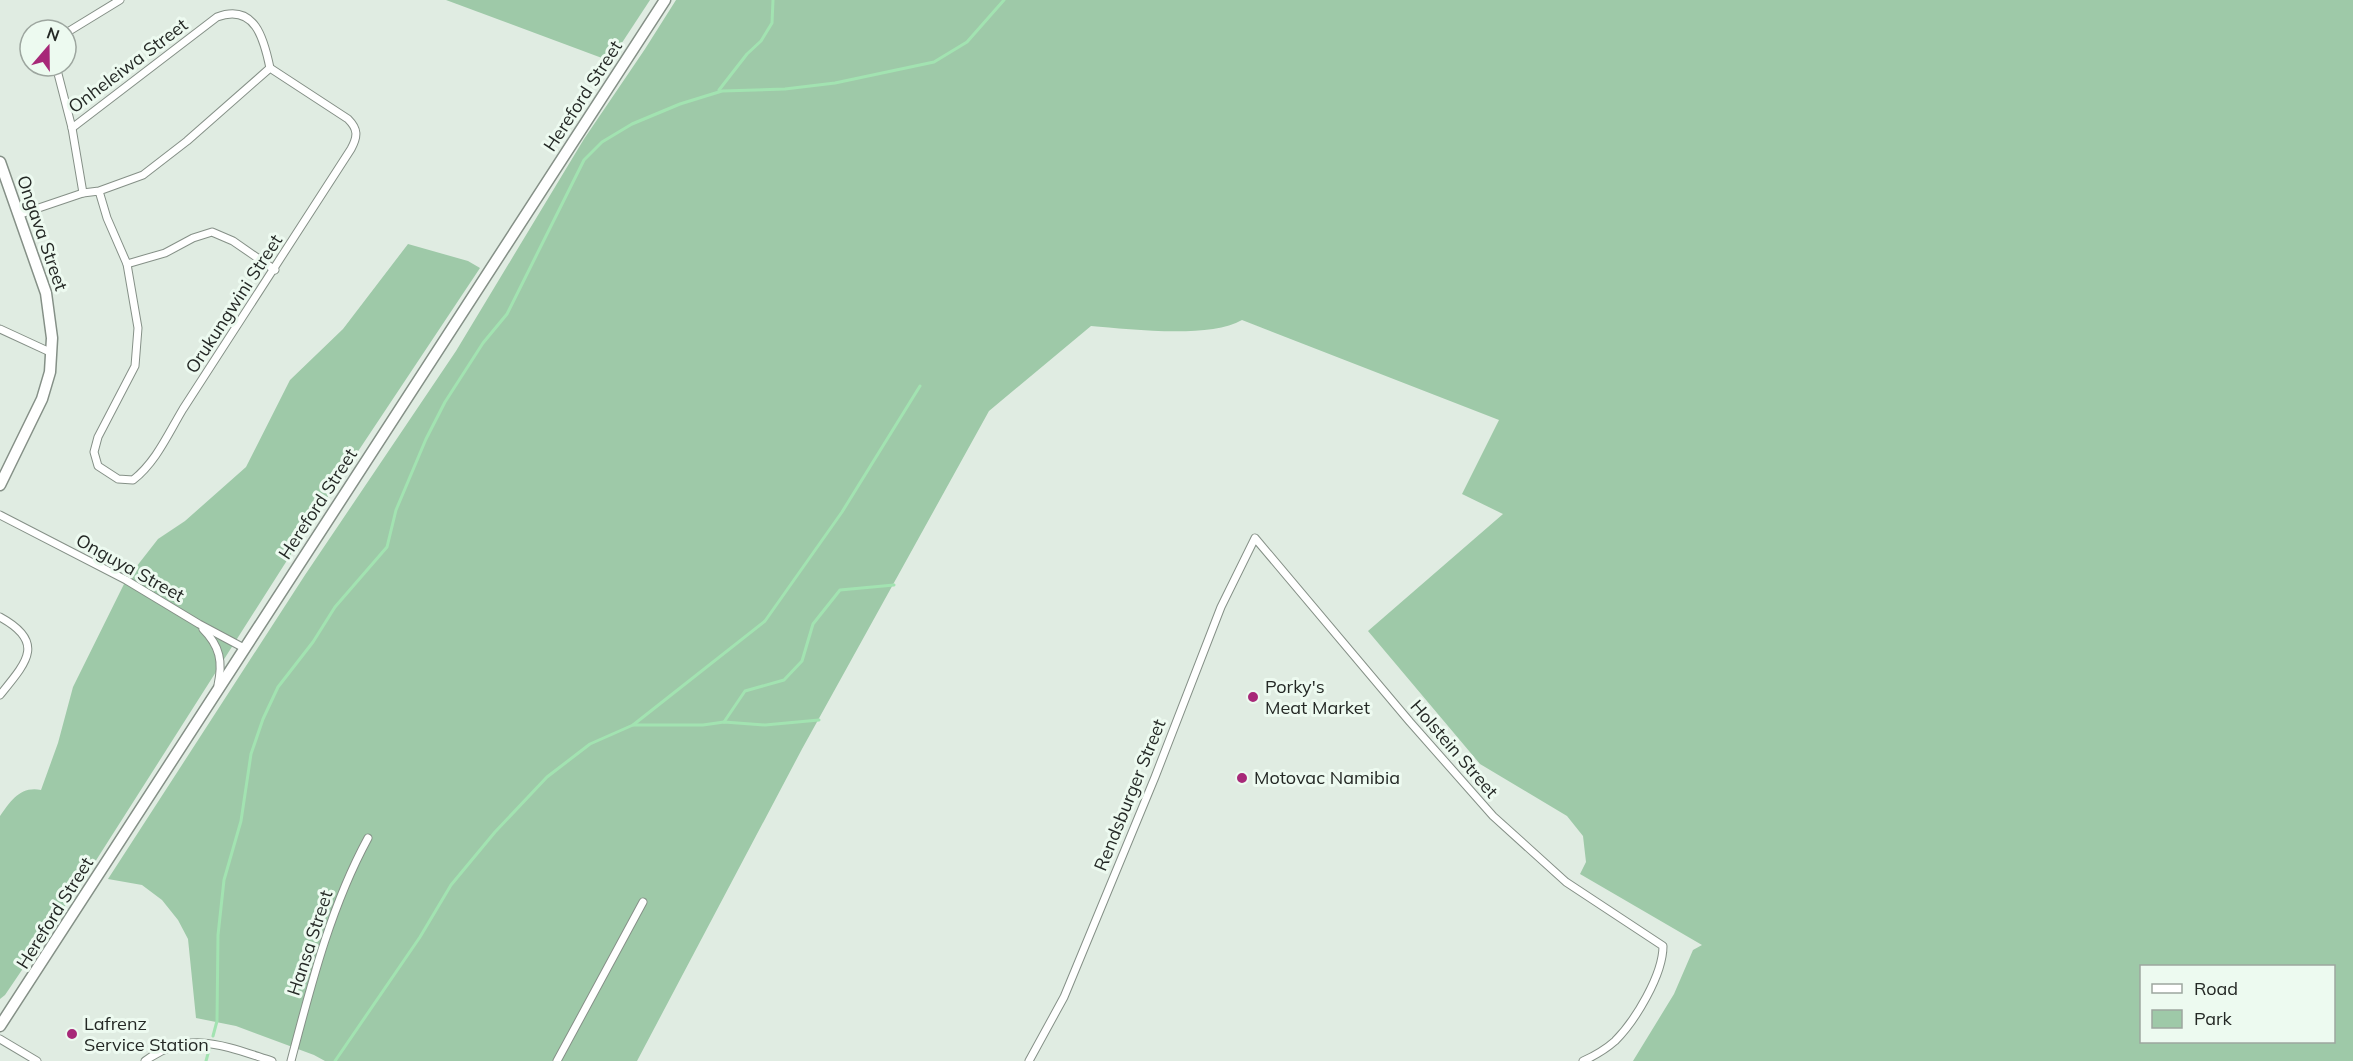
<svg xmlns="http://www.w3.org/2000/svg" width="2353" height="1061" font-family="Mulish,sans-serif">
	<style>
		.green { fill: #9ec9a8; fill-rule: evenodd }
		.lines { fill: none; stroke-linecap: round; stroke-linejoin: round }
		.stream { stroke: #a2e3b1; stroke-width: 3 }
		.street-casing { stroke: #859087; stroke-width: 9 }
		.secondary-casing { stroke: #859087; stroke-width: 13 }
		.street { stroke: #fff; stroke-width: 7 }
		.secondary { stroke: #fff; stroke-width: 10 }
		.poi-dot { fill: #a72878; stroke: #edfaf0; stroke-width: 2 }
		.labels { text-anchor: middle; stroke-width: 6; stroke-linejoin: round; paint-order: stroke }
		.street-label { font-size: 18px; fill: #242825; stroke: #edfaf0 }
		.poi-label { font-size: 18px; fill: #242825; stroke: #edfaf0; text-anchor: start }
	</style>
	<rect width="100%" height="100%" fill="#e0ece2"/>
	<g class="green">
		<polygon points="446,0 650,0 610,61"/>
		<path d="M 676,0 L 2353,0 L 2353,1061 L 1633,1061 L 1674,994 L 1693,950 L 1702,945 L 1580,874 L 1586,862 L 1583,836 L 1567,816 L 1480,764 L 1368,631 L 1503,514 L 1462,494 L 1499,420 L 1242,320 C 1209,339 1130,329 1091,326 L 989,411 L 802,749 L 637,1061 L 325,1061 L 314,1055 L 236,1026 L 196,1018 L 188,939 L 178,920 L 162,900 L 142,885 L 108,879 L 305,575 L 456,351 L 584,139 L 645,49 ZM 2142,966 L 2334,966 L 2334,1042 L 2142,1042 Z"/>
		<path d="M 408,244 L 468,261 L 480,268 L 321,507 L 95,862 L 5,995 L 0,999 L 0,816 C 11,801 20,786 41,790 L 58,743 L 73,687 L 126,580 L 158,539 L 185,521 L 246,467 L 290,380 L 343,329 Z"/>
	</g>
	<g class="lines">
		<g class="stream">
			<polyline points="719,90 747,54 761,41 772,23 773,0"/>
			<polyline points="724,722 745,691 784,680 802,661 813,624 840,590 894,585"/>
			<polyline points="633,725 703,725 724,722 765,725 819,720"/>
			<polyline points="213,1036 217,1021 218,935 224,880 241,821 251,754 263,719 278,687 313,642 335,607 387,547 396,510 426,439 445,402 483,343 507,314 584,160 602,142 632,124 680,104 722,91 785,89 835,83 934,62 967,42 1004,0"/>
			<polyline points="206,1061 209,1050"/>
			<polyline points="335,1061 420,937 451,885 495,832 547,777 590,744 633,725 765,621 842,512 920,386"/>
		</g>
		<g class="street-casing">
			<g id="street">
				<polyline points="66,33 120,0"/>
				<polyline points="56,66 72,128 83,193"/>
				<path d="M 72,128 L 217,17 C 255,3 264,39 270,68"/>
				<path d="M 18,215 L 83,193 L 99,191 L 143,175 L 187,141 L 270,68 L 348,119 C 358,129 358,136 351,149 L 183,409 C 168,434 156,462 133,480 L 118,479 L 98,466 L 94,452 L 98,437 L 135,366 L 138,328 L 127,264 L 107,218 L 99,191"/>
				<polyline points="127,264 165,253 193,238 212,232 233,241 275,270"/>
				<polyline points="0,329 52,353"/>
				<polyline points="0,515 126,580 199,624 244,648"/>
				<path d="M 0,617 C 46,642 27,662 0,695"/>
				<path d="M 203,629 C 220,646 223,662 218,685"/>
				<polyline points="0,1039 37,1061"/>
				<path d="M 145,1061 C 189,1029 225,1046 272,1061"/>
				<path d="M 291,1061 C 311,985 330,908 368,838"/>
				<polyline points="557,1061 643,902"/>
				<path d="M 1029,1061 L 1064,997 L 1155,777 L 1221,607 L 1255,538 L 1410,722 L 1493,816 L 1566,882 L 1663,946 C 1663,975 1635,1021 1615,1041 C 1606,1049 1594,1056 1583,1061"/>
			</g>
		</g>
		<g class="secondary-casing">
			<g id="secondary">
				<polyline points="0,162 46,293 52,338 50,372 42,399 0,485"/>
				<polyline points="0,1026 665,0"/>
			</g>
		</g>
		<use href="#street" class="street"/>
		<use href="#secondary" class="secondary"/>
	</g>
	<g class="poi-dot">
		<circle cx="1253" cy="697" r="6"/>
		<circle cx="1242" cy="778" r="6"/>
		<circle cx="72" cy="1034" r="6"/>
	</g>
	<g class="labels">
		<g class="street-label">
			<text transform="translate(128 66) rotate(-37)" y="6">Onheleiwa Street</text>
			<text transform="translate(583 96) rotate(-57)" y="6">Hereford Street</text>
			<text transform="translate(42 233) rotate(71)" y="6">Ongava Street</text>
			<text transform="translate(234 304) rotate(-57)" y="6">Orukungwini Street</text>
			<text transform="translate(318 504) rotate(-57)" y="6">Hereford Street</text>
			<text transform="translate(130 568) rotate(29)" y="6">Onguya Street</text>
			<text transform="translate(1454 749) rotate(49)" y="6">Holstein Street</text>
			<text transform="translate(1130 795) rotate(-68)" y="6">Rendsburger Street</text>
			<text transform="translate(55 913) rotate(-58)" y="6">Hereford Street</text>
			<text transform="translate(310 943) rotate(-72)" y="6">Hansa Street</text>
		</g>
		<g class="poi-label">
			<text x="1265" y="693">Porky's<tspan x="1265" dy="21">Meat Market</tspan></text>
			<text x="1254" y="784">Motovac Namibia</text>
			<text x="84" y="1030">Lafrenz<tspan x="84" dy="21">Service Station</tspan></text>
		</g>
	</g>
	<rect x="2140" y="965" width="195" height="78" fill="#edfaf0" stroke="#9da69f" stroke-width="1.5"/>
	<rect x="2152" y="984" width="30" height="9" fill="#ffffff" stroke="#9da69f" stroke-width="1.5"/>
	<text x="2194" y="995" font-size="18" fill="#242825">Road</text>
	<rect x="2152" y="1010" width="30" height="18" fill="#9ec9a8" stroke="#9da69f" stroke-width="1.5"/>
	<text x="2194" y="1025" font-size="18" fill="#242825">Park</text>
	<g transform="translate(48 48) rotate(20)"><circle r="28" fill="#edfaf0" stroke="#9da69f" stroke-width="1.5"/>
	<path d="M0-4.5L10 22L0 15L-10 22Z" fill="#a72878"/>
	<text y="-9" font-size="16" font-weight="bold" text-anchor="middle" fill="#242825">N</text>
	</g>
</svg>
